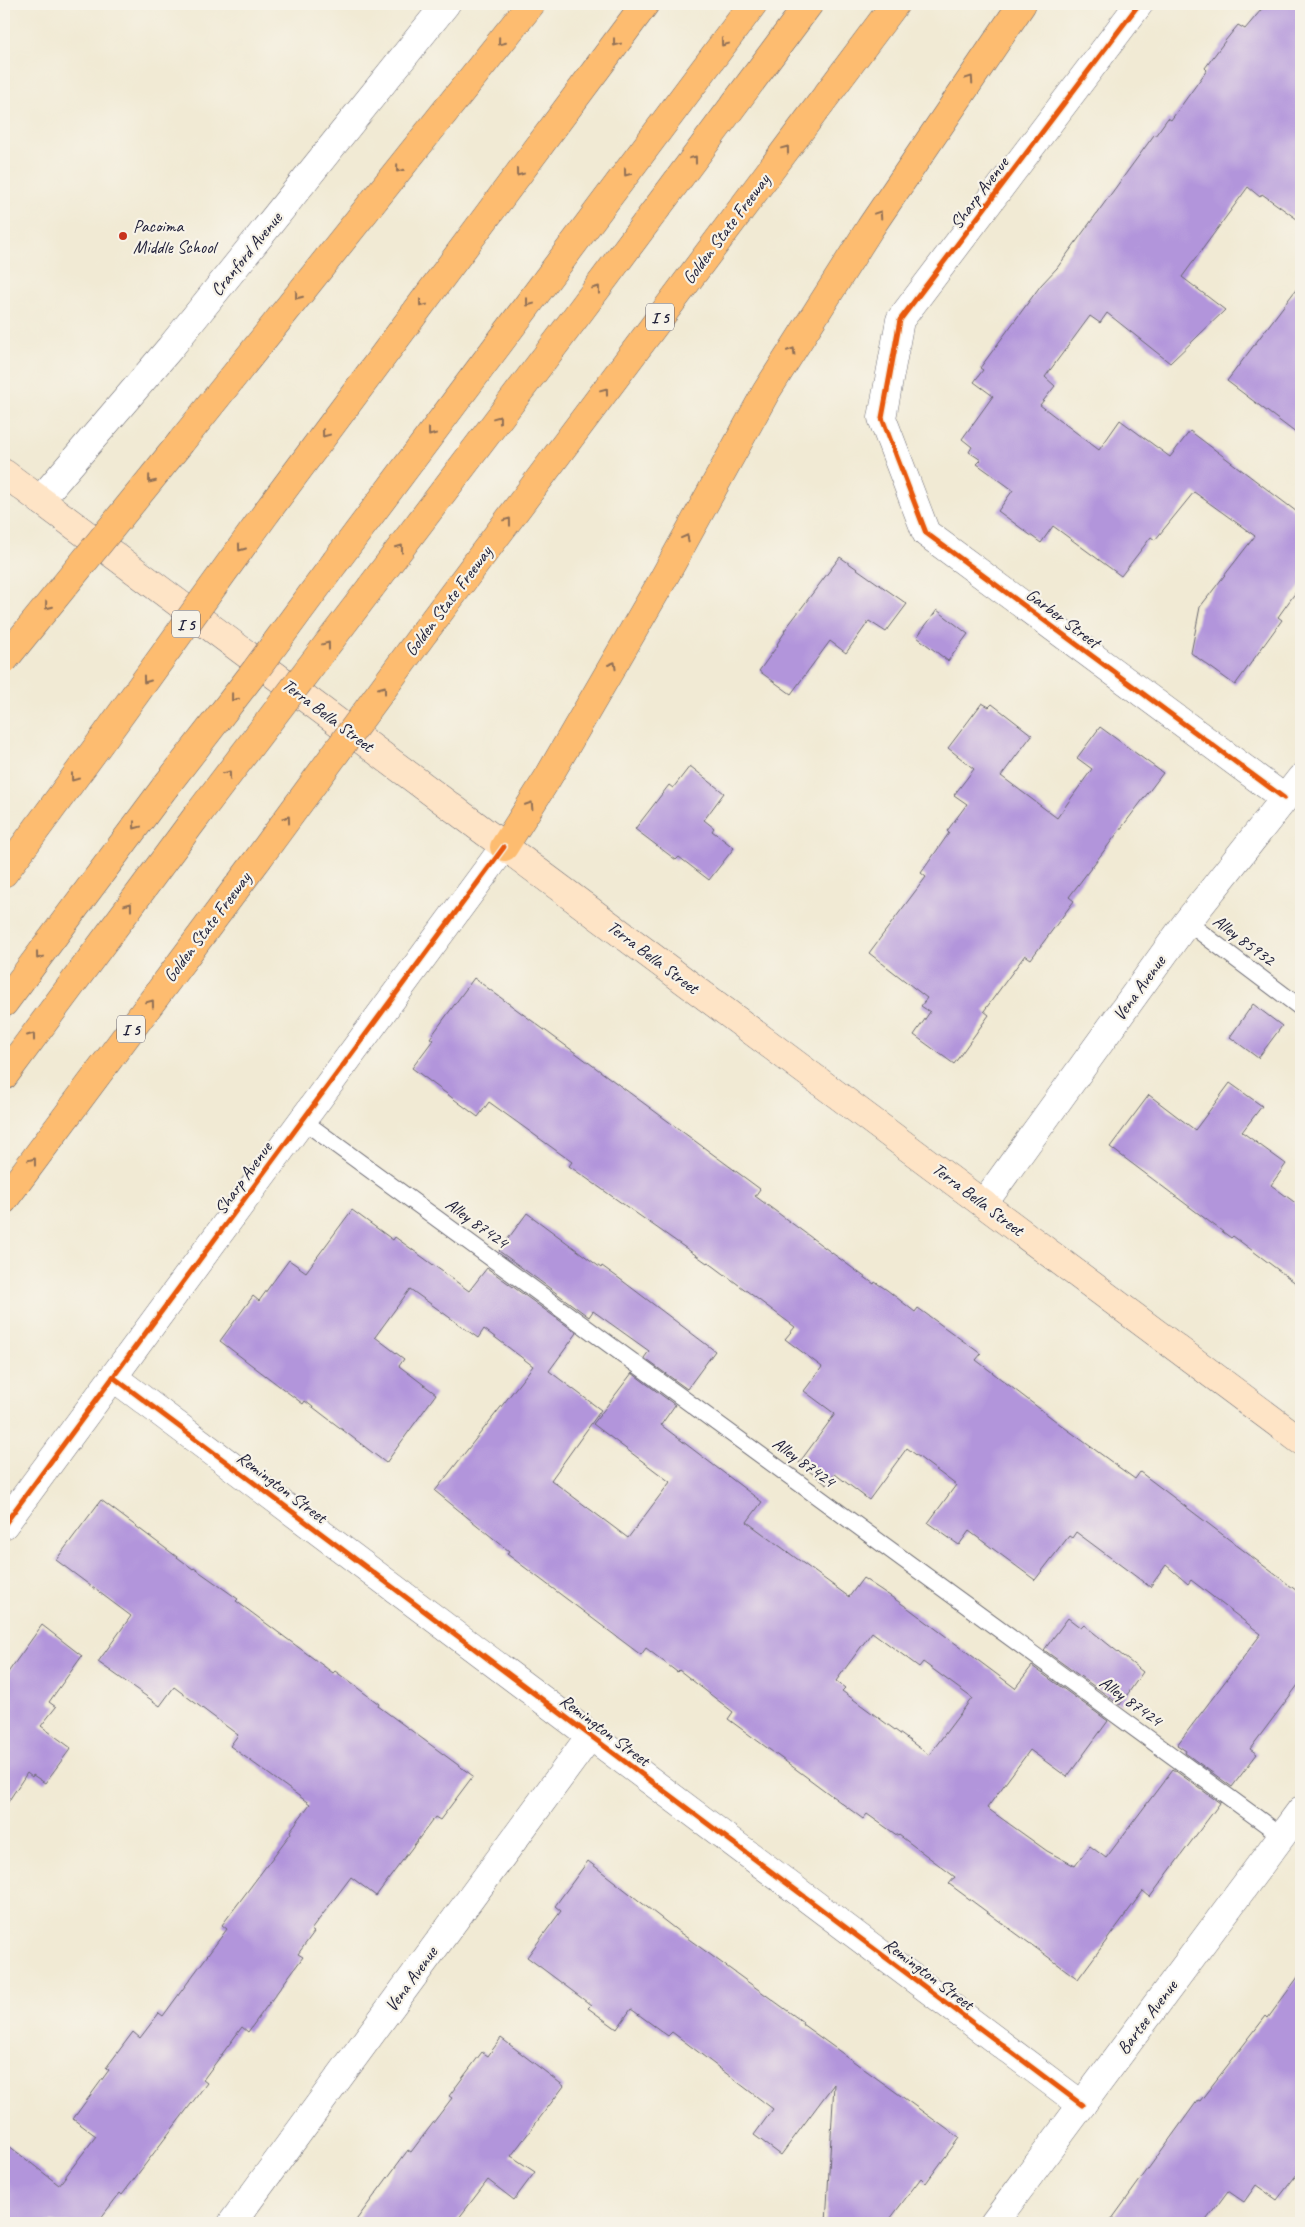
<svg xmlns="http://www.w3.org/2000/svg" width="1305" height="2227" font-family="Caveat,sans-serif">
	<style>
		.building { fill: #b295db; fill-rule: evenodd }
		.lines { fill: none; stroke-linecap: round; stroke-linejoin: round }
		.service-casing { stroke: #6a6871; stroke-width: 18 }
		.minor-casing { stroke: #6a6871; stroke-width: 29 }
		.secondary-casing { stroke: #6a6871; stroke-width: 29 }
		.motorway-casing { stroke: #6a6871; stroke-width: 29 }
		.service { stroke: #fff; stroke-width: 16 }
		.minor { stroke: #fff; stroke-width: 28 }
		.secondary { stroke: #fee4c6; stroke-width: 28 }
		.motorway { stroke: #fdbc70; stroke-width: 28 }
		.motorway-bridge-casing { stroke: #6a6871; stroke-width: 29; stroke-linecap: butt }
		.motorway-bridge { stroke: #fdbc70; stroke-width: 28 }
		.cycleway-casing { stroke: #f7f3e8; stroke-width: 8 }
		.cycleway { stroke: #e8590c; stroke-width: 5 }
		.oneway { stroke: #906f56 }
		.poi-dot { fill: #c8321e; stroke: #f7f3e8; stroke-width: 2 }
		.labels { text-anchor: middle; stroke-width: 4.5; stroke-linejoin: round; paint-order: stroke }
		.shield { fill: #f7f3e8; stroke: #62616f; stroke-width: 1 }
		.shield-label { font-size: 16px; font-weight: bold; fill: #22223b }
		.street-label { font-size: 18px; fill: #22223b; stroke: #f7f3e8 }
		.poi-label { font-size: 18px; fill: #22223b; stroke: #f7f3e8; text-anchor: start }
	</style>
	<rect width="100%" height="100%" fill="#f7f3e8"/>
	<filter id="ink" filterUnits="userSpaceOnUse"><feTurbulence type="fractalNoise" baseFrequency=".02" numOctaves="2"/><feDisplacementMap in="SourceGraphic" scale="10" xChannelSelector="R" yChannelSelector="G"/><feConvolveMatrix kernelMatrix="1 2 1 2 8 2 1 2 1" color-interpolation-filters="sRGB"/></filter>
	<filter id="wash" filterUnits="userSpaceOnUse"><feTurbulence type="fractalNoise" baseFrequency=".0096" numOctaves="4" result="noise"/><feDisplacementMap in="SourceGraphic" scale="20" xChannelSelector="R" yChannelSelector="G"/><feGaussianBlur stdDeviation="1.12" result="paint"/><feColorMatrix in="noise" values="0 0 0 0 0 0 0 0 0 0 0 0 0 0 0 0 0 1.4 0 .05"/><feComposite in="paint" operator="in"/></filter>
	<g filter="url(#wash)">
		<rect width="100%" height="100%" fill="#f1ead4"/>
		<g id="blocks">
			<g class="building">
				<polygon points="1266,4 1301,4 1301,222 1262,194 1260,197 1248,187 1182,277 1225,310 1170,363 1107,313 1100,323 1090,316 1045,377 1055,386 1040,405 1099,450 1120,420 1170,457 1190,431 1301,515 1301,585 1278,617 1282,620 1235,685 1191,653 1200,607 1255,536 1194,492 1155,540 1151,537 1121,576 1053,526 1041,543 998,511 1013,490 977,464 981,460 969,452 972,447 962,439 993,396 974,382 983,370 980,368 1041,285 1057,268 1154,135 1155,136 1168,118 1171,120 1207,70 1205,68 1225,41 1238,25 1245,29"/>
				<polygon points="1301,283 1301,437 1227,381"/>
				<polygon points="840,557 907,604 886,632 869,621 846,653 830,641 791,694 759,671 778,645 777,644 785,632 784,631"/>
				<polygon points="937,610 968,634 948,661 917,637"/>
				<polygon points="982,703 989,707 992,704 1032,735 1001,776 1057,818 1092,769 1077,758 1100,727 1163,773 1069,897 1074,901 1031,959 1025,955 984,1011 989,1015 954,1064 914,1035 930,1012 921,1006 927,998 869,953 926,877 921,873 949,833 947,831 967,804 954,795 974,769 948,748"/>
				<polygon points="690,766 724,793 704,820 714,828 712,831 734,848 709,880 679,857 676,860 635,829 669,785 673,788"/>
				<polygon points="474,978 760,1189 755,1196 874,1284 875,1282 887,1290 915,1312 918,1308 981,1354 976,1360 1061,1425 1135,1479 1140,1472 1301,1594 1301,1681 1250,1749 1257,1754 1232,1787 1185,1753 1186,1751 1177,1745 1261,1634 1191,1580 1188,1584 1166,1565 1150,1587 1076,1532 1072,1538 1069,1536 1035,1580 969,1531 959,1545 928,1523 956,1485 907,1448 869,1500 835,1474 827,1485 799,1463 835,1414 804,1391 822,1367 785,1339 795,1327 708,1262 707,1263 569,1166 572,1162 489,1102 478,1117 412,1068 433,1040 430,1038"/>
				<polygon points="1253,1004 1282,1026 1258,1058 1230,1037"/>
				<polygon points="1230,1083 1262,1106 1242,1132 1286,1164 1271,1185 1301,1207 1301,1287 1233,1236 1231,1238 1110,1147 1149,1095 1195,1130"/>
				<path d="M 352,1210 L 393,1240 L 395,1237 L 469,1291 L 487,1268 L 577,1333 L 549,1371 L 601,1410 L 551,1480 L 628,1538 L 670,1482 L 593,1424 L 632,1373 L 675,1405 L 661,1425 L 762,1502 L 747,1522 L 849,1597 L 863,1578 L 908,1608 L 1015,1688 L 1032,1666 L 1108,1721 L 1067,1777 L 1030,1750 L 987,1808 L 1047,1851 L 1075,1866 L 1090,1846 L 1106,1858 L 1173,1769 L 1220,1803 L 1150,1897 L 1143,1891 L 1078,1979 L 949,1884 L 955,1877 L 899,1835 L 898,1836 L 867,1814 L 863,1819 L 789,1764 L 728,1719 L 733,1712 L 679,1670 L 677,1672 L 646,1648 L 641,1655 L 507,1554 L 509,1551 L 435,1491 L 533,1366 L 484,1329 L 478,1338 L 410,1289 L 375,1337 L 404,1359 L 399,1366 L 436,1394 L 386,1463 L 305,1401 L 303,1404 L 220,1341 L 253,1296 L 259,1301 L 289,1260 L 306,1272 ZM 872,1632 L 919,1667 L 923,1662 L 972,1698 L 929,1755 L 842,1691 L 845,1688 L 836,1681 Z"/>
				<polygon points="527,1213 601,1268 602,1266 620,1279 715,1351 687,1389 644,1358 649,1351 593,1311 589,1317 499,1251"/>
				<polygon points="101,1500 193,1569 194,1568 238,1599 236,1601 333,1673 335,1671 379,1704 378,1706 473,1776 440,1820 435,1817 376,1896 351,1877 311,1930 314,1932 298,1954 303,1957 248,2032 242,2027 203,2080 207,2083 122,2195 120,2193 97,2223 4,2223 4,2142 59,2185 96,2136 73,2119 109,2070 106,2068 133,2032 140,2038 159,2013 163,2016 227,1929 222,1925 291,1833 290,1831 310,1804 230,1746 238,1735 174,1687 160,1706 98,1662 131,1616 56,1560"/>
				<polygon points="1068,1618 1081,1628 1084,1625 1143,1672 1120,1705 1044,1650"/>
				<polygon points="42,1625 82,1656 49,1702 56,1707 41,1726 71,1748 45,1783 33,1775 32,1777 27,1773 4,1808 4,1678"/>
				<polygon points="588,1861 679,1932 803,2022 802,2024 959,2138 926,2183 921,2178 887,2223 826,2223 834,2084 781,2155 754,2135 773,2109 672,2032 668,2036 631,2009 617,2029 588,2008 591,2005 527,1957 561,1911 555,1906"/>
				<polygon points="1301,1973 1301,2169 1277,2200 1256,2185 1244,2202 1228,2191 1204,2223 1109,2223 1198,2100 1200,2101 1266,2016 1268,2018"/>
				<polygon points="501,2038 564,2086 511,2156 535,2172 514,2200 488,2180 455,2223 354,2223 408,2150 411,2152 452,2098 449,2096 482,2052 488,2056"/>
			</g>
		</g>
	</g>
	<g filter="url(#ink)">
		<use href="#blocks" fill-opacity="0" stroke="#6a6871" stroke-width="1"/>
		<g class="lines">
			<g class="service-casing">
				<g id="service">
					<polyline points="1187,922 1301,1008"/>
					<polyline points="302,1120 1282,1836"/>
				</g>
			</g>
			<g class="minor-casing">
				<g id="minor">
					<polyline points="1139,4 900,320 882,418 926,533 1284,798"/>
					<polyline points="40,500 170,348 446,4"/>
					<polyline points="984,1203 1187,922 1301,778"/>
					<polyline points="113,1377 1082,2105"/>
					<polyline points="4,1525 504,847"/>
					<polyline points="232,2223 590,1736"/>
					<polyline points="994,2223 1301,1810"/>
				</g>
			</g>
			<g class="secondary-casing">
				<polyline id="secondary" points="4,473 1301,1441"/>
			</g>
			<g class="motorway-casing">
				<g id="motorway">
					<polyline points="181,442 531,4"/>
					<polyline points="269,509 645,4"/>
					<polyline points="336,561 753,4"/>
					<polyline points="371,587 581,310 809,4"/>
					<polyline points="426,630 895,4"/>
					<polyline points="504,847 547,779 662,581 766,392 870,228 1022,4"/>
					<polyline points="4,873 103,739"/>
					<polyline points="4,1003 165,787"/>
					<polyline points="4,1076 199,813"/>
					<polyline points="4,1200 258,859"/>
				</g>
			</g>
			<use href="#service" class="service"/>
			<use href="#minor" class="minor"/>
			<use href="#secondary" class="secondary"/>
			<use href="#motorway" class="motorway"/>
			<g class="motorway-bridge-casing">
				<g id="motorway-bridge">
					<polyline points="4,660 181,442"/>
					<polyline points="103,739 269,509"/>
					<polyline points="165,787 255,671 336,561"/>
					<polyline points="199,813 371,587"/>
					<polyline points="258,859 426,630"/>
				</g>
			</g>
			<use href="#motorway-bridge" class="motorway-bridge"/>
			<g class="cycleway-casing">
				<g id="cycleway">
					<polyline points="1139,4 900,320 882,418 926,533 1284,798"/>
					<polyline points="113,1377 1082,2105"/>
					<polyline points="4,1525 504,847"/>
				</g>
			</g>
			<use href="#cycleway" class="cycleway"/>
		</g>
		<defs><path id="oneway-chevron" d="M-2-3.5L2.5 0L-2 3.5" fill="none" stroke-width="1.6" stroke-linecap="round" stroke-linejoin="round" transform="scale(1.25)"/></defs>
		<g class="oneway">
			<use href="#oneway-chevron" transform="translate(501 42) rotate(129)"/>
			<use href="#oneway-chevron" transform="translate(616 43) rotate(127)"/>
			<use href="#oneway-chevron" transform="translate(724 43) rotate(127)"/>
			<use href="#oneway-chevron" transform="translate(970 79) rotate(-56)"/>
			<use href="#oneway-chevron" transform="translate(786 149) rotate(-53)"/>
			<use href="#oneway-chevron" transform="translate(694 159) rotate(-53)"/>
			<use href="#oneway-chevron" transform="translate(399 169) rotate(129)"/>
			<use href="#oneway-chevron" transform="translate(519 173) rotate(127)"/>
			<use href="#oneway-chevron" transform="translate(627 173) rotate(127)"/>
			<use href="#oneway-chevron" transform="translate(879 214) rotate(-56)"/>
			<use href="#oneway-chevron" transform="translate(597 289) rotate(-53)"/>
			<use href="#oneway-chevron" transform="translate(298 296) rotate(129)"/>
			<use href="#oneway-chevron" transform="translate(529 303) rotate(127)"/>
			<use href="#oneway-chevron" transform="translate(422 304) rotate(127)"/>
			<use href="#oneway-chevron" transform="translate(792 351) rotate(-58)"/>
			<use href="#oneway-chevron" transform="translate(605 391) rotate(-53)"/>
			<use href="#oneway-chevron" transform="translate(498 419) rotate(-53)"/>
			<use href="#oneway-chevron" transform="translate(431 433) rotate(127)"/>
			<use href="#oneway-chevron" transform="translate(325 434) rotate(127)"/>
			<use href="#oneway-chevron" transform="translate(151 480) rotate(129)"/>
			<use href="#oneway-chevron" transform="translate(508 521) rotate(-53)"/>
			<use href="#oneway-chevron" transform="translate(686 538) rotate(-61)"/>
			<use href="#oneway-chevron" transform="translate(241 548) rotate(126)"/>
			<use href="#oneway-chevron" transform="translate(400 548) rotate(-53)"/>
			<use href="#oneway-chevron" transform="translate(48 606) rotate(129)"/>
			<use href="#oneway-chevron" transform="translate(327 645) rotate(-53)"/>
			<use href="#oneway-chevron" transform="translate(613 665) rotate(-60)"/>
			<use href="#oneway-chevron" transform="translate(146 680) rotate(126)"/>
			<use href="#oneway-chevron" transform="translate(383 689) rotate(-54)"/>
			<use href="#oneway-chevron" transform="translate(234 698) rotate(128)"/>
			<use href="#oneway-chevron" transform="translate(228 774) rotate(-53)"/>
			<use href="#oneway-chevron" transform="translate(74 778) rotate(127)"/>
			<use href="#oneway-chevron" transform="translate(530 805) rotate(-58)"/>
			<use href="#oneway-chevron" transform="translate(287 819) rotate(-54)"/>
			<use href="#oneway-chevron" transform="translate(136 826) rotate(127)"/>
			<use href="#oneway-chevron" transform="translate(129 906) rotate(-53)"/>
			<use href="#oneway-chevron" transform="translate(39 956) rotate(127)"/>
			<use href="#oneway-chevron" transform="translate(151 1003) rotate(-53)"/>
			<use href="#oneway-chevron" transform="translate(32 1036) rotate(-54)"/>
			<use href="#oneway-chevron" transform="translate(33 1161) rotate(-53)"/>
		</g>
	</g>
	<circle class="poi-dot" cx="123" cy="236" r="5"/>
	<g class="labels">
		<g class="shield">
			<rect x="646" y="303.5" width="28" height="27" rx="4"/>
			<rect x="172" y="610.5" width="28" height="27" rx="4"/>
			<rect x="117" y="1015.5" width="28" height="27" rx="4"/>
		</g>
		<g class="shield-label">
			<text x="660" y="323">I 5</text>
			<text x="186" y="630">I 5</text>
			<text x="131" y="1035">I 5</text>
		</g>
		<g class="street-label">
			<text transform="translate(979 193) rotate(-53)" y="6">Sharp Avenue</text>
			<text transform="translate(726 229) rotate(-53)" y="6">Golden State Freeway</text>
			<text transform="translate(246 254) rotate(-51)" y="6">Cranford Avenue</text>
			<text transform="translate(448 601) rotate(-53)" y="6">Golden State Freeway</text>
			<text transform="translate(1063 618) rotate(37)" y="6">Garber Street</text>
			<text transform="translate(328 715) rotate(37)" y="6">Terra Bella Street</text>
			<text transform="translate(207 927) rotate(-53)" y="6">Golden State Freeway</text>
			<text transform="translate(1244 940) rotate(37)" y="6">Alley 85932</text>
			<text transform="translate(653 957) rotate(37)" y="6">Terra Bella Street</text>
			<text transform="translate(1139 988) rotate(-54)" y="6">Vena Avenue</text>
			<text transform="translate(243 1178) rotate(-54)" y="6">Sharp Avenue</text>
			<text transform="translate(978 1199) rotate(37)" y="6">Terra Bella Street</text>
			<text transform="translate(477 1223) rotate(36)" y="6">Alley 87424</text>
			<text transform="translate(804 1462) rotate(36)" y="6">Alley 87424</text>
			<text transform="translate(282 1487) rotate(37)" y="6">Remington Street</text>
			<text transform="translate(1131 1701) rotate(36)" y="6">Alley 87424</text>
			<text transform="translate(605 1730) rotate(37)" y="6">Remington Street</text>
			<text transform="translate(929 1974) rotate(37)" y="6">Remington Street</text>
			<text transform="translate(411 1979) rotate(-54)" y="6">Vena Avenue</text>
			<text transform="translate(1147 2017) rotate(-53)" y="6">Bartee Avenue</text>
		</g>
		<g class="poi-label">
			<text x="133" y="232">Pacoima<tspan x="133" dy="21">Middle School</tspan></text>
		</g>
	</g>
	<rect width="1305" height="2227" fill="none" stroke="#f7f3e8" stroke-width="20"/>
</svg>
